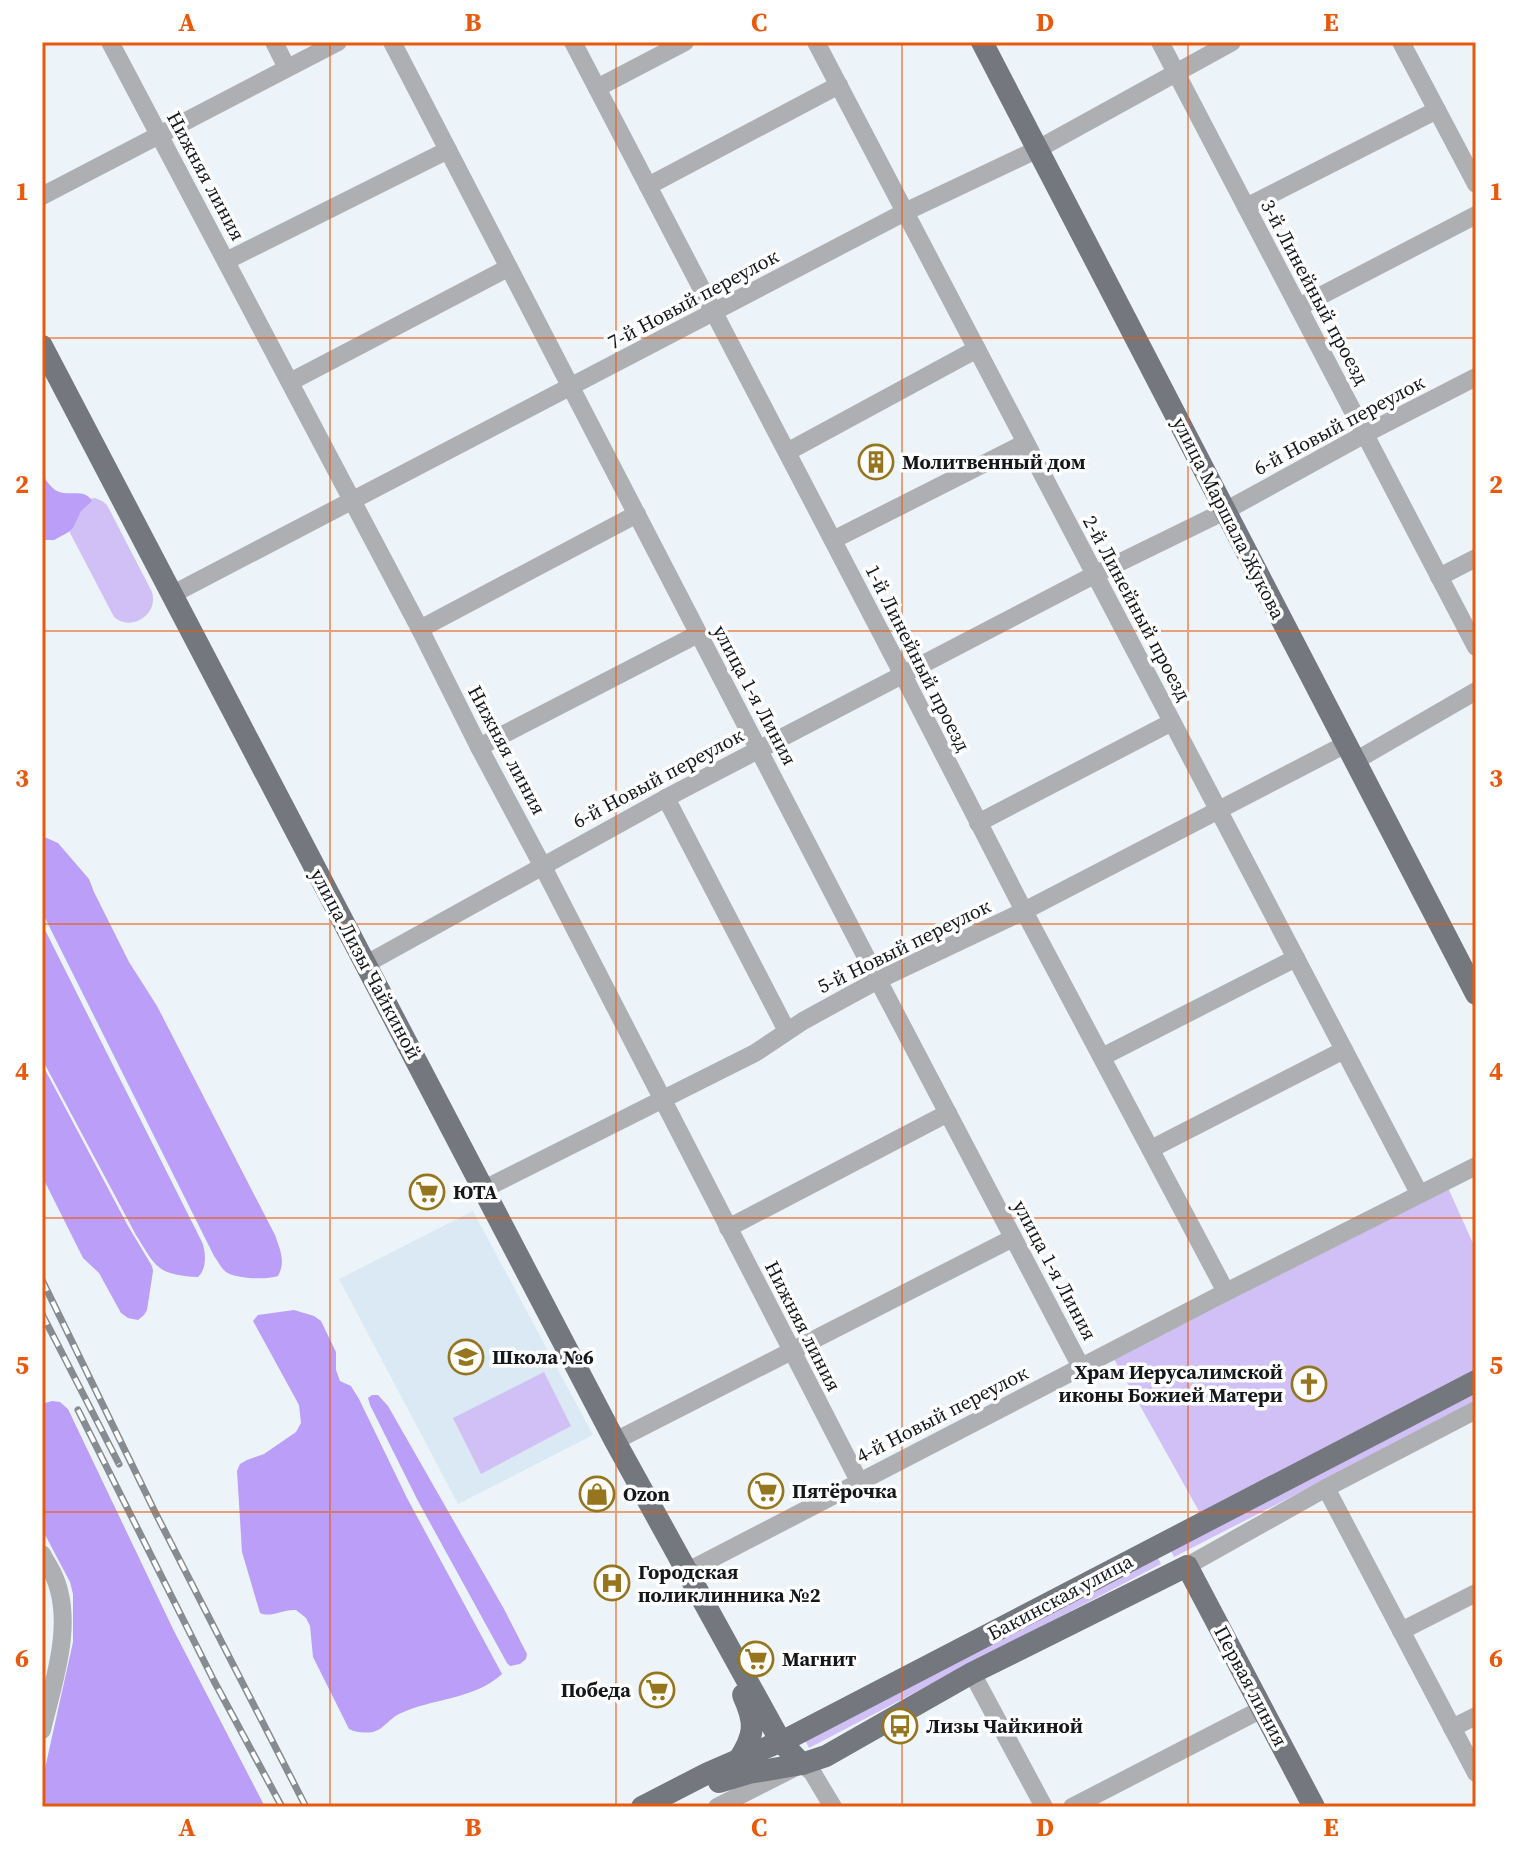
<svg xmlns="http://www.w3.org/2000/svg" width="1518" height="1849" font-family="'Source Serif 4',serif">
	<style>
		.built { fill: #dae9f3 }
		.green { fill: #d0c0f6 }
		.forest { fill: #bb9ef8 }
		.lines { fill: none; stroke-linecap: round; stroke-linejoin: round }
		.minor { stroke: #aeafb2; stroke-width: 18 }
		.major { stroke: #74777d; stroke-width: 22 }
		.rail-casing { stroke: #868c8f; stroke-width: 7 }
		.rail { stroke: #fff; stroke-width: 4; stroke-dasharray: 12; stroke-linecap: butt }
		.grid { fill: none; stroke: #e8590c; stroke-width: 2; stroke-opacity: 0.55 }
		.labels { text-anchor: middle; stroke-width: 7; stroke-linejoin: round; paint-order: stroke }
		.street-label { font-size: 20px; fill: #15181a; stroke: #fff }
		.poi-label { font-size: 20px; font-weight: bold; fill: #15181a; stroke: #fff; text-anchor: start }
		.neatline { fill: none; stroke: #e8590c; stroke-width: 3 }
		.grid-label { font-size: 26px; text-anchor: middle; font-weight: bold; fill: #e8590c }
	</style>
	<rect width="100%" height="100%" fill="#ecf4f9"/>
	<polygon class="built" points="473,1211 593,1435 458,1504 339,1279"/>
	<g class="green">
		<path d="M 95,498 L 102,501 L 107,505 L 152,592 C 159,615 130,632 114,617 L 68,529 L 88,499 Z"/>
		<polygon points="1449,1190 1476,1250 1476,1381 1205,1522 1110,1352 1419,1193"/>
		<polygon points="544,1372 571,1426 481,1474 453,1418"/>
		<polygon points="1476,1389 1476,1402 1174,1557 1169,1547"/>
		<polygon points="1157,1556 1161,1564 809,1748 805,1740"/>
	</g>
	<g class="forest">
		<path d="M 42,474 C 45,479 50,486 55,490 C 68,498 84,487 92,501 L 81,511 L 73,528 L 67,533 L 54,540 L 42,540 Z"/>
		<path d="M 42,836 L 58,843 L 89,879 L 94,892 L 129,962 L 157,1006 L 275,1235 C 280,1250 286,1261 278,1276 C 266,1280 237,1279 226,1272 C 221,1268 218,1261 214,1256 L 42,912 Z"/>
		<path d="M 42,924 L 202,1242 C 206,1252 207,1269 198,1277 C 157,1275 156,1267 136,1235 L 42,1059 Z"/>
		<polygon points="42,1064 128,1226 152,1266 153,1271 147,1310 144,1315 138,1320 128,1318 121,1313 99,1273 83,1258 42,1176"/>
		<path d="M 294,1310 L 314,1316 L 321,1321 L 336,1352 L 336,1370 L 340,1381 L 351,1386 L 359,1399 L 407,1498 L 502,1674 C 474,1700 432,1698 399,1714 C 389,1719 384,1729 373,1732 C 365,1733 357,1733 349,1729 L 313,1657 L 310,1626 L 306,1618 L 296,1610 C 283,1609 271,1618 260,1613 L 242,1552 L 237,1471 L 240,1464 L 247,1460 L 264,1454 L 296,1432 L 301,1423 L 299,1405 L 253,1321 L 258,1315 Z"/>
		<polygon points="372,1395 378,1395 388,1406 504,1609 527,1654 526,1659 520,1664 510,1666 507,1663 418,1501 370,1405 368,1398"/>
		<polygon points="52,1401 60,1402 68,1409 173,1629 265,1807 42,1807 42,1782 73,1642 73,1594 70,1582 42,1529 42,1404"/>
	</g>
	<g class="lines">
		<g class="minor">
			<polyline points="110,42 420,629 479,747 542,865 859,1481"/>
			<polyline points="274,42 287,68"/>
			<polyline points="392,42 878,980 1081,1367"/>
			<polyline points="573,42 903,675 1024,911 1226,1292"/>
			<polyline points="816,42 1419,1193"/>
			<polyline points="1160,42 1476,647"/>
			<polyline points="1401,42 1476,184"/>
			<polyline points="597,88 685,42"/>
			<polyline points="648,186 839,85"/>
			<polyline points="42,196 338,42"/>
			<polyline points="1246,207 1437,110"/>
			<polyline points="226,261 448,150"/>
			<polyline points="1299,307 1476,215"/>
			<polyline points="290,382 508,268"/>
			<polyline points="787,452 977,349"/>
			<polyline points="833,540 1025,443"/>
			<polyline points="1439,577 1476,558"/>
			<polyline points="173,594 905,212 1038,149 1232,42"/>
			<polyline points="420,629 637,514"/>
			<polyline points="479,747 698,634"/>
			<polyline points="1355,761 1476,691"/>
			<polyline points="666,798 787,1031"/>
			<polyline points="978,823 1172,722"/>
			<polyline points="366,964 666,798 1094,575 1225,511 1365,434 1476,377"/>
			<polyline points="1102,1057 1296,958"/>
			<polyline points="1151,1149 1344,1050"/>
			<polyline points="484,1189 755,1053 803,1021 878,980 1024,911 1346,744"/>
			<polyline points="728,1228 948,1113"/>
			<polyline points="615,1441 1013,1238"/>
			<polyline points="1326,1488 1476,1773"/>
			<path d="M 42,1554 C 46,1562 51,1569 54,1576 C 75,1623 53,1683 42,1730"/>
			<polyline points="1187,1566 1326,1488 1476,1410"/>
			<polyline points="686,1572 1226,1292 1476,1166"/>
			<polyline points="1401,1631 1476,1593"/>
			<polyline points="972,1673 1044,1807"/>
			<polyline points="1452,1728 1476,1716"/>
			<polyline points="717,1807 802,1764 812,1772 833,1807"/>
			<polyline points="1072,1807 1262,1709"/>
		</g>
		<g class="major">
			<polyline points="982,42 1476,994"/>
			<polyline points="42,346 615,1441 781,1742 802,1764"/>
			<path d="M 738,1761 C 755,1735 756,1723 743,1695"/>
			<polyline points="719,1782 749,1773 802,1764 826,1756 972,1673 1187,1566 1314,1807"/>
			<polyline points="642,1807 708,1773 791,1737 1476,1381"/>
		</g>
		<g class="rail-casing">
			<g id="rail">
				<polyline points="42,1280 155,1512 306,1807"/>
				<polyline points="42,1314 119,1464"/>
				<polyline points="78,1410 214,1681 282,1807"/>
			</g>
		</g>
		<use href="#rail" class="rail"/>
	</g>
	<path class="grid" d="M 330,42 L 330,1807M 616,42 L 616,1807M 902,42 L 902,1807M 1188,42 L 1188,1807M 42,338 L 1476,338M 42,631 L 1476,631M 42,924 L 1476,924M 42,1218 L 1476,1218M 42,1512 L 1476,1512"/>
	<defs>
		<g id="building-ring" transform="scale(1.8)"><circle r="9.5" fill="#fff" stroke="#95751d" stroke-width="1.5"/><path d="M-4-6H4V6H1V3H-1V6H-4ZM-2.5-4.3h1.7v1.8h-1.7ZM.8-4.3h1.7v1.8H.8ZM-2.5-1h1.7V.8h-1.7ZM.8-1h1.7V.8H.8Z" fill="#95751d"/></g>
		<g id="supermarket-ring" transform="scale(1.8)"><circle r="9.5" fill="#fff" stroke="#95751d" stroke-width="1.5"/><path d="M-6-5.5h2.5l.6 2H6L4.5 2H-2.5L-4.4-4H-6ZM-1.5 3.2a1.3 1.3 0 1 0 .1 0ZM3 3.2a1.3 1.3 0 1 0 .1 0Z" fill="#95751d"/></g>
		<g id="school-ring" transform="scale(1.8)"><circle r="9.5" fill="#fff" stroke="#95751d" stroke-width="1.5"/><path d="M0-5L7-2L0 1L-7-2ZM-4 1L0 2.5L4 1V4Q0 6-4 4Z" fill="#95751d"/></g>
		<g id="church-ring" transform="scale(1.8)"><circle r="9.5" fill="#fff" stroke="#95751d" stroke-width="1.5"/><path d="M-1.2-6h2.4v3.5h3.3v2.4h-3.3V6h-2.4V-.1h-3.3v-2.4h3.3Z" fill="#95751d"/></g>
		<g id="shop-ring" transform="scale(1.8)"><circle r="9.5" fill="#fff" stroke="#95751d" stroke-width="1.5"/><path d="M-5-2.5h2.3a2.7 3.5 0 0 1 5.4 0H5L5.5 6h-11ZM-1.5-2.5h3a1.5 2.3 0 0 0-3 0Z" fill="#95751d"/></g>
		<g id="hospital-ring" transform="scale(1.8)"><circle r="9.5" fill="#fff" stroke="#95751d" stroke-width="1.5"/><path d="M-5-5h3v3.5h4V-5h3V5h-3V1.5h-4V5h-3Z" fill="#95751d"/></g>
		<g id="bus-ring" transform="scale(1.8)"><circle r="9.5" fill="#fff" stroke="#95751d" stroke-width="1.5"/><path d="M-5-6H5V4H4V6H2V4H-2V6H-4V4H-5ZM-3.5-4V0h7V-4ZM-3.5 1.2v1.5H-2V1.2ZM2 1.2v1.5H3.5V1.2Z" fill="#95751d"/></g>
	</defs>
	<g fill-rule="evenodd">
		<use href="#building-ring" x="876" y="462"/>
		<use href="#supermarket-ring" x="427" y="1192"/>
		<use href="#school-ring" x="466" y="1357"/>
		<use href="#church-ring" x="1309" y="1384"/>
		<use href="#supermarket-ring" x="766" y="1491"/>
		<use href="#shop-ring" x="597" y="1494"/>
		<use href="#hospital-ring" x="612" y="1583"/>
		<use href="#supermarket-ring" x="756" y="1659"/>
		<use href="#supermarket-ring" x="657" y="1690"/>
		<use href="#bus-ring" x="900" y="1726"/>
	</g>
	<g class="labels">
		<g class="street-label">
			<text transform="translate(206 176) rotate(62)" y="7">Нижняя линия</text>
			<text transform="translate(1315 292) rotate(62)" y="7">3-й Линейный проезд</text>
			<text transform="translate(693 299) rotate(-28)" y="7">7-й Новый переулок</text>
			<text transform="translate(1339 425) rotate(-28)" y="7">6-й Новый переулок</text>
			<text transform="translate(1229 518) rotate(63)" y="7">улица Маршала Жукова</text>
			<text transform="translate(1137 608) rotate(62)" y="7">2-й Линейный проезд</text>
			<text transform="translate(918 658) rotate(63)" y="7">1-й Линейный проезд</text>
			<text transform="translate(755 695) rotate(62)" y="7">улица 1-я Линия</text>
			<text transform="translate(507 750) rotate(62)" y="7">Нижняя линия</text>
			<text transform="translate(658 778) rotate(-28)" y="7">6-й Новый переулок</text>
			<text transform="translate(904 946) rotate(-26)" y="7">5-й Новый переулок</text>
			<text transform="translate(366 964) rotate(62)" y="7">улица Лизы Чайкиной</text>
			<text transform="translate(1055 1270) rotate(62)" y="7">улица 1-я Линия</text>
			<text transform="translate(803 1326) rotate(63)" y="7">Нижняя линия</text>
			<text transform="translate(942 1414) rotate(-27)" y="7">4-й Новый переулок</text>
			<text transform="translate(1060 1597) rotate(-28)" y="7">Бакинская улица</text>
			<text transform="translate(1251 1686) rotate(62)" y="7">Первая линия</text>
		</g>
		<g class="poi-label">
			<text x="902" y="469">Молитвенный дом</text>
			<text x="453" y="1199">ЮТА</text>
			<text x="492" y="1364">Школа №6</text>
			<text x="1283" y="1379" text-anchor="end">Храм Иерусалимской<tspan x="1283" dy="23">иконы Божией Матери</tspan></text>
			<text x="792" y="1498">Пятёрочка</text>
			<text x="623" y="1501">Ozon</text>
			<text x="638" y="1579">Городская<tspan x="638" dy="23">поликлинника №2</tspan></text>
			<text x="782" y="1666">Магнит</text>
			<text x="631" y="1697" text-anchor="end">Победа</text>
			<text x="926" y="1733">Лизы Чайкиной</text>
		</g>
	</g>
	<rect width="1518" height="1849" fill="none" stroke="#ffffff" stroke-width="88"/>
	<rect x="44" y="44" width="1430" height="1761" class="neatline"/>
	<g class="grid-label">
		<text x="187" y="31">A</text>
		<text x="473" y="31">B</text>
		<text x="759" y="31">C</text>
		<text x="1045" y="31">D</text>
		<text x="1331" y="31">E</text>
		<text x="22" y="200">1</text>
		<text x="1496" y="200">1</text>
		<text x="22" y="493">2</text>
		<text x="1496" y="493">2</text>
		<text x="22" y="787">3</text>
		<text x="1496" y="787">3</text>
		<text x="22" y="1080">4</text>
		<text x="1496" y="1080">4</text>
		<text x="22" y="1374">5</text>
		<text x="1496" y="1374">5</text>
		<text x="22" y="1667">6</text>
		<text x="1496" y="1667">6</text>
		<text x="187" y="1836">A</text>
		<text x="473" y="1836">B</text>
		<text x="759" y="1836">C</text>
		<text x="1045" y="1836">D</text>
		<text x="1331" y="1836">E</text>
	</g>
</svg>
